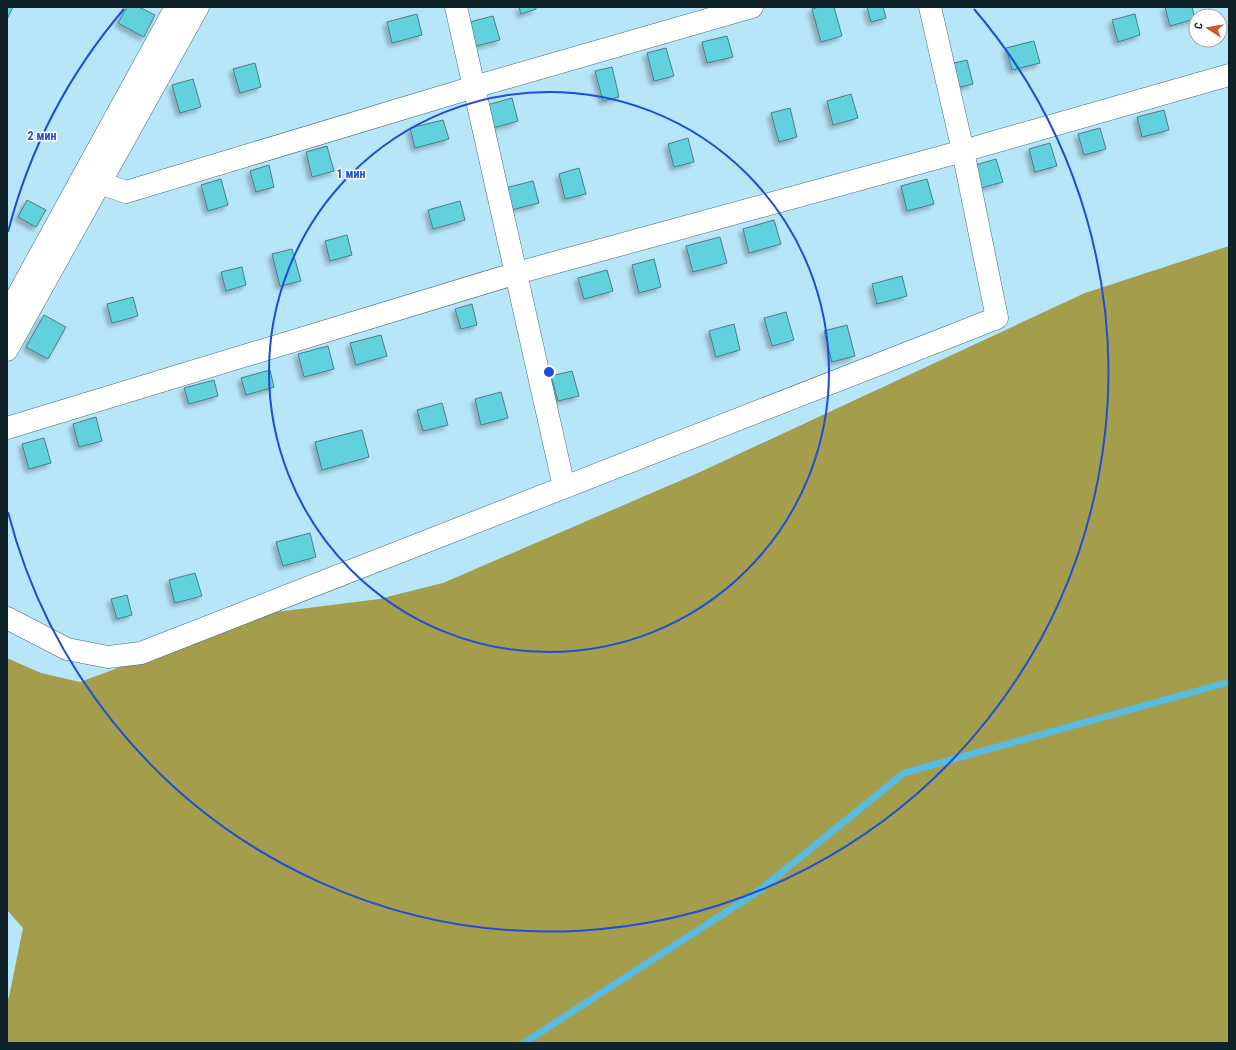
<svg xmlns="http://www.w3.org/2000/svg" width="1236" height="1050" font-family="'Roboto Condensed',sans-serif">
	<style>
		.forest { fill: #a39d4c }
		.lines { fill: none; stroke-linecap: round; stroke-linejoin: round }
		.stream { stroke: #59badd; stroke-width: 7 }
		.building { fill: #61d1dd; stroke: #4b7d83; filter: url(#shadow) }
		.minor-casing { stroke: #406c7c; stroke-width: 23 }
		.minor { stroke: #fff; stroke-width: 22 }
		.ring { fill: none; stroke: #1d4ed8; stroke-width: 2 }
		.centre { fill: #1d4ed8; stroke: #fff; stroke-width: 2 }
		.ring-label { font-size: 12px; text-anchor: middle; font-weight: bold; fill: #1d4ed8; stroke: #fff; stroke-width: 3; stroke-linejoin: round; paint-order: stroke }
	</style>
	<defs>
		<filter id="shadow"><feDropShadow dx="-3.5" dy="3.5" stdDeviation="2" flood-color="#0004"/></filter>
	</defs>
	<rect width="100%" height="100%" fill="#b8e6f9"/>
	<polygon class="forest" points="1229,246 1229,1043 7,1043 7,999 9,997 23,928 7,910 7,658 41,673 80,682 150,656 235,617 379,599 443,583 698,473 1085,293"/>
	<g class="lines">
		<polyline class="stream" points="524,1043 760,890 904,773 1229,682"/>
	</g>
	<g class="building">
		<polygon points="7,7 13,7 7,19"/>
		<polygon points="127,7 139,7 155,15 144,37 118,23"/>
		<polygon points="519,7 536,7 536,9 521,14"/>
		<polygon points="819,7 834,7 842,36 821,42 812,9"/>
		<polygon points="867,7 883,7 886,18 871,22"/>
		<polygon points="1165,7 1192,7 1195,19 1170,26"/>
		<polygon points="417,14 422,35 392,43 387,22"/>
		<polygon points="1135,14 1140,35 1118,42 1112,20"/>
		<polygon points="493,16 500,40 476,46 470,22"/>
		<polygon points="727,36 733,57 707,63 702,42"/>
		<polygon points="1034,41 1040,63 1012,70 1006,48"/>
		<polygon points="666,48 674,76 654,81 647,53"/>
		<polygon points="967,60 973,84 956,88 950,64"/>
		<polygon points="255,63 261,87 240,93 233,69"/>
		<polygon points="612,67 619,97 603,101 595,71"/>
		<polygon points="193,79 201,107 180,113 172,85"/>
		<polygon points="851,94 858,118 833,125 827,101"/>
		<polygon points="512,98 518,121 493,128 487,105"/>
		<polygon points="790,108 797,137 779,142 771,113"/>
		<polygon points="1164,110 1169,130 1142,137 1137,117"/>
		<polygon points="443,120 449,139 415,148 410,128"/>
		<polygon points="1100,128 1106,149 1084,155 1078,134"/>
		<polygon points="688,138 694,162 674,167 668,144"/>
		<polygon points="1050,143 1057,166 1035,172 1029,149"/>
		<polygon points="327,146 334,171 312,177 306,152"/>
		<polygon points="996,159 1003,182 981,188 975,165"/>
		<polygon points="269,165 274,187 256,192 250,171"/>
		<polygon points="579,168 586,194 565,199 559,174"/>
		<polygon points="221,179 228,205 208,211 201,185"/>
		<polygon points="927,179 934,204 907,211 901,186"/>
		<polygon points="533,181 539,203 511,210 505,188"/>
		<polygon points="27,200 46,210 36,227 18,217"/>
		<polygon points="460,201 465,220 433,229 428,210"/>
		<polygon points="774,220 781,244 749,253 743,229"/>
		<polygon points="347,235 352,255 330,261 325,241"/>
		<polygon points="720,237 727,263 693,272 686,246"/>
		<polygon points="292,249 301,281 280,286 272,254"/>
		<polygon points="654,259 661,287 639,293 632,265"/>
		<polygon points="242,267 246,285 226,291 221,272"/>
		<polygon points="607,270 613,291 584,299 578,278"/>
		<polygon points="902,276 907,296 877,304 872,284"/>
		<polygon points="133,297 138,316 112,323 107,304"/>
		<polygon points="472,304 477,325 461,329 455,309"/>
		<polygon points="786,312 794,340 772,346 764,318"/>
		<polygon points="44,315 66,327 48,359 26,347"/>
		<polygon points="734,324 740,350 716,357 709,331"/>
		<polygon points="847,325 855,356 832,362 824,331"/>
		<polygon points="381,335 387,356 356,365 350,343"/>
		<polygon points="328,346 334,369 304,377 298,354"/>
		<polygon points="270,370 274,387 246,395 241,378"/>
		<polygon points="572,371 579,396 558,401 551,376"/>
		<polygon points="214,380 218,396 189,404 184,388"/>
		<polygon points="501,392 508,418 481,425 475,399"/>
		<polygon points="442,403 448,425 423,431 417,410"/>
		<polygon points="96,417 102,441 79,447 73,424"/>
		<polygon points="362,430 369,457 322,470 315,442"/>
		<polygon points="44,438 51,463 29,469 22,444"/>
		<polygon points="310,533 316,557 283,566 276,542"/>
		<polygon points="195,573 202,596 175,603 169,580"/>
		<polygon points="127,595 132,615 117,619 111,599"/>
	</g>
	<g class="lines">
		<g class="minor-casing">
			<g id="minor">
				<polyline points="456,7 564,487"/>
				<polyline points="100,183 126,192 474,87 752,7"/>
				<polyline points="7,315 176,7"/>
				<polyline points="7,350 198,7"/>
				<polyline points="7,428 517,273 963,151 1229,75"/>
				<polyline points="7,618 67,649 108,657 141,653 997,318 963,151 930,7"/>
			</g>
		</g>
		<use href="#minor" class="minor"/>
	</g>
	<g class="ring">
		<circle cx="549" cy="372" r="280"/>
		<path d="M8 232A559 559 0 0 1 124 9M974 9A559 559 0 1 1 8 512"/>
	</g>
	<circle cx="549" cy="372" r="6" class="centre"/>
	<g class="ring-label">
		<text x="42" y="140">2 мин</text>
		<text x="351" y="178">1 мин</text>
	</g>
	<rect width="1236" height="1050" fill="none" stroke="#102229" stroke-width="16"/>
	<g transform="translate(1208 28) rotate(282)"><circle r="19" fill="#ffffff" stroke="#9fa7a9"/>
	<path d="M0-3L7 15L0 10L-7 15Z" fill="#c35e2c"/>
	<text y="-6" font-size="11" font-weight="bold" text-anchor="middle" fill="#102229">С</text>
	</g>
</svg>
